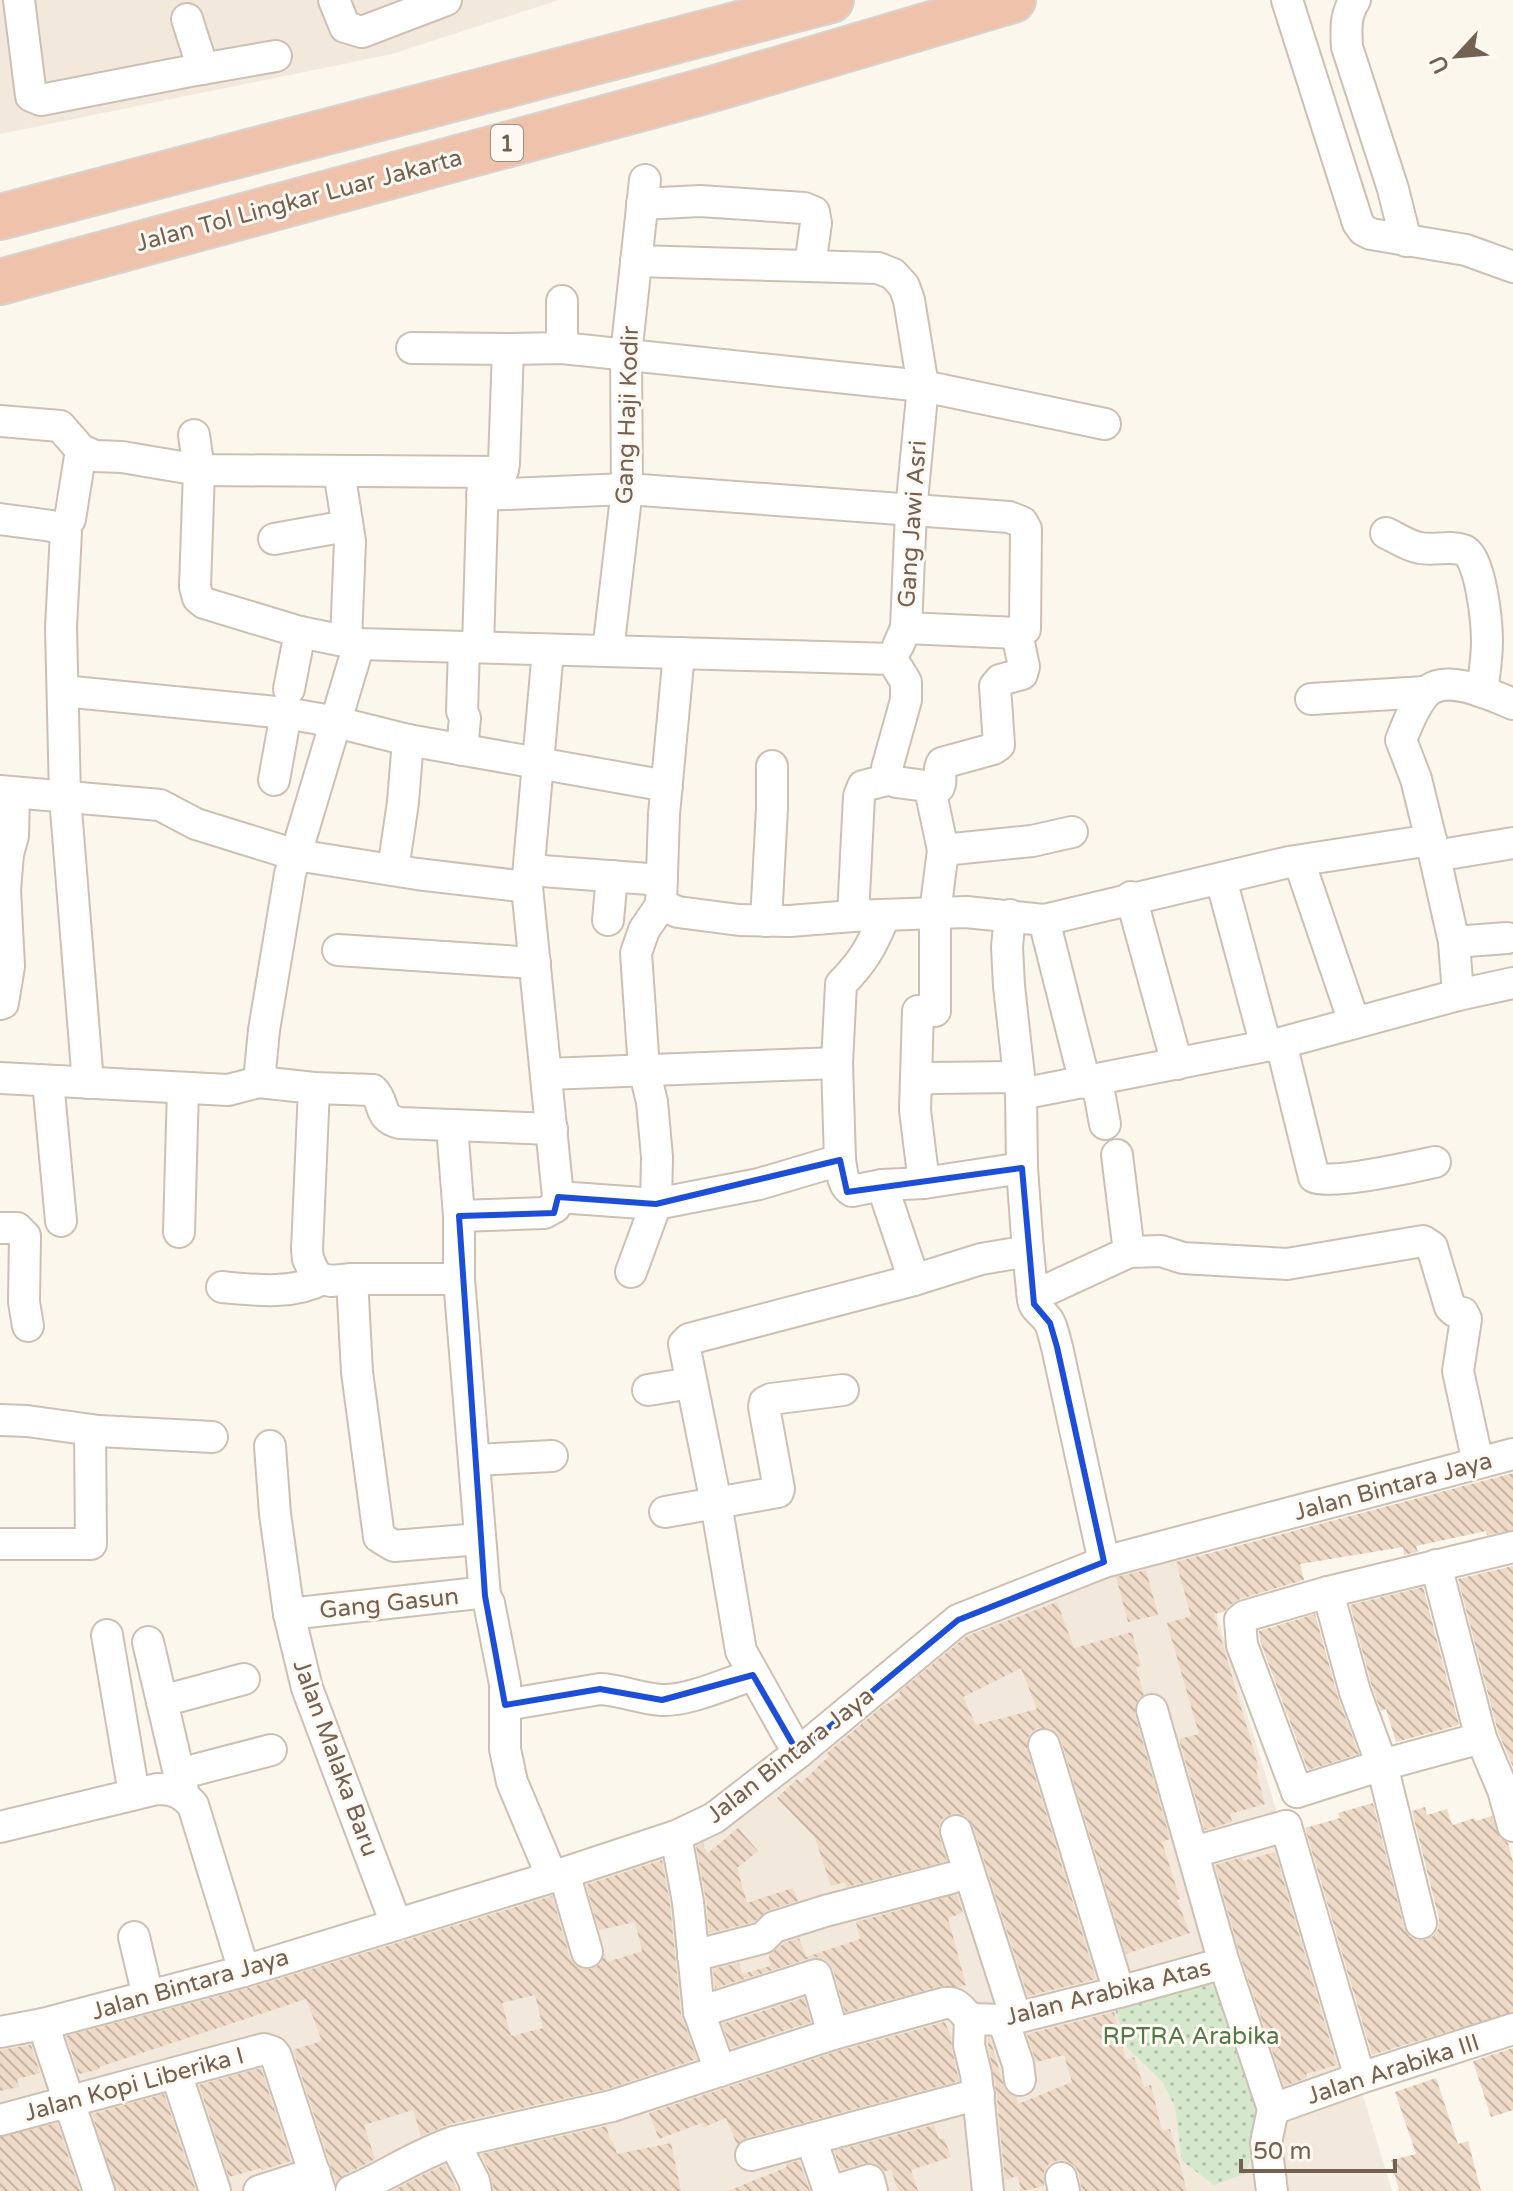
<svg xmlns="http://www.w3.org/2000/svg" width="1513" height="2191" font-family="'Varela Round',sans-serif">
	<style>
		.residential { fill: #f2e9dc }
		.park { fill: url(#park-dots) }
		.building { fill: url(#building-back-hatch); fill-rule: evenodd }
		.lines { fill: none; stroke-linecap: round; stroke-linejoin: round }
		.minor-casing { stroke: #cdc0b3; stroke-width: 34 }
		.highway-casing { stroke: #d8d3ce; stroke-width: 48 }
		.minor { stroke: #fff; stroke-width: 30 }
		.highway { stroke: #eec2ab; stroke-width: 44 }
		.marked { fill: none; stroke: #1d4ed8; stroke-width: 6; stroke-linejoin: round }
		.labels { text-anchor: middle; stroke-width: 6; stroke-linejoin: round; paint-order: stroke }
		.shield { fill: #fefaf3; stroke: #9d8f82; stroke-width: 2 }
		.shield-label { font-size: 22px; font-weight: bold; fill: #746151 }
		.street-label { font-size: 24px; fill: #746151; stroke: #fefaf3 }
		.park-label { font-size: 24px; fill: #54784a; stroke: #fefaf3 }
	</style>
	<defs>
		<pattern id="park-dots" width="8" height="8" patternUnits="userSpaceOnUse" patternTransform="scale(2)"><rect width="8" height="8" fill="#d5e8cc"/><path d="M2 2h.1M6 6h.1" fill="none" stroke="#b1bfa8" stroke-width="1.8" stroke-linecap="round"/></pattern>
		<pattern id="building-back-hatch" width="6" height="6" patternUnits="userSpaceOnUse" patternTransform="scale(2)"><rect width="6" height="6" fill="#eedac7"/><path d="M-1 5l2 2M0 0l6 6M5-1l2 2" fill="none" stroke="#c5b4a4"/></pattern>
	</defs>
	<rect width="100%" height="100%" fill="#fbf7ed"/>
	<g class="residential">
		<polygon points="0,0 559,0 392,54 0,134"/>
		<polygon points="1192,1533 1392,2191 0,2191 0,2019 680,1839 973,1598"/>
	</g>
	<polygon class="park" points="1198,1977 1232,1998 1265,2132 1244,2174 1214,2185 1182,2161 1175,2107 1162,2081 1126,2047 1115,2009"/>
	<g class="building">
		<polygon points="1513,1473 1513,1530 1487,1535 1486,1531 1416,1546 1418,1552 1404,1555 1403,1547 1300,1564 1304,1580 1240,1599 1229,1606 1224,1612 1214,1614 1259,1769 1256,1770 1265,1804 1230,1814 1232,1822 1205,1830 1179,1739 1199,1734 1167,1623 1191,1616 1176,1562"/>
		<polygon points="1513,1566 1513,1767 1498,1732 1458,1579"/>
		<polygon points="1146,1570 1158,1615 1128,1622 1116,1577"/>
		<polygon points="1423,1587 1459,1725 1396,1742 1386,1709 1381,1711 1372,1687 1350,1605"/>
		<path d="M 1057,1602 L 1074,1648 L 1132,1632 L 1141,1666 L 1136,1667 L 1144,1695 L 1139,1698 L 1135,1705 L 1135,1715 L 1170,1839 L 1162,1842 L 1180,1899 L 1177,1900 L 1190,1933 L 1126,1954 L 1061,1740 L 1057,1732 L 1049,1728 L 1038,1728 L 1031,1732 L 1027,1740 L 1027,1750 L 1096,1979 L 1028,1996 L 973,1826 L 967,1817 L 959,1813 L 951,1814 L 943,1818 L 939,1826 L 939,1836 L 947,1861 L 846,1887 L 845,1882 L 831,1886 L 815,1838 L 777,1798 L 797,1779 L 801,1783 L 829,1756 L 827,1753 L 883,1706 L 901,1696 L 899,1692 L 967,1636 ZM 1021,1668 L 1037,1709 L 976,1725 L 963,1697 Z"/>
		<polygon points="1315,1614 1338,1697 1359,1754 1308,1770 1260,1641 1259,1631"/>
		<polygon points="1373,1803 1404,1927 1409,1936 1417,1940 1426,1940 1433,1936 1438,1929 1439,1919 1412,1811 1425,1807 1427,1815 1447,1809 1452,1825 1475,1818 1476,1821 1492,1816 1500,1838 1508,1843 1513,1862 1513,2012 1372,2055 1305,1828 1340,1818 1338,1813"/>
		<polygon points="738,1828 758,1851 737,1868 747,1903 793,1888 798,1901 768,1910 754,1922 709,1933 706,1900 696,1846 703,1843 707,1854"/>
		<polygon points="1275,1852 1337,2065 1306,2074 1307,2078 1284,2086 1241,1958 1215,1865 1242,1857 1243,1861"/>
		<path d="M 662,1860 L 670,1904 L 681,2014 L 697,2059 L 607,2089 L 450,2124 L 421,2136 L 413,2110 L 364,2125 L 375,2159 L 344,2175 L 336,2182 L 293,2050 L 322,2041 L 306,1999 L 99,2067 L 100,2069 L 79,2074 L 66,2036 L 249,1988 L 552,1896 L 570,1958 L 575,1965 L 582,1969 L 591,1969 L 600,1964 L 605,1953 L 607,1962 L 642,1951 L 635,1922 L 599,1930 L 586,1885 ZM 535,1995 L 543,2028 L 511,2036 L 502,2003 Z"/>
		<polygon points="957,1894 963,1913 948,1918 966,1985 959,1987 941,1986 845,2012 833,1969 828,1961 819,1957 811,1958 715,1988 713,1969 739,1963 742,1974 770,1966 769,1955 784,1943 799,1938 806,1957 860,1939 856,1922"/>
		<polygon points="804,1998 811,2022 731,2048 722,2024"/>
		<polygon points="1114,2012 1126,2060 1134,2057 1144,2087 1151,2085 1162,2131 1170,2129 1187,2191 1082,2191 1079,2174 1075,2166 1067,2161 1058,2160 1049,2164 1044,2172 1044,2186 1022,2191 1017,2176 1005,2180 996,2090 987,2038 990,2038 1005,2090 1016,2097 1018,2104 1072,2082 1064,2055 1036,2062 1027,2034"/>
		<polygon points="945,2022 951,2037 952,2049 959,2081 746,2138 737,2145 726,2118 704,2127 702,2123 659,2139 649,2113 838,2051"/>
		<polygon points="31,2045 40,2073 17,2079 19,2087 0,2091 0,2050"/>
		<polygon points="1513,2048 1513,2110 1491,2117 1473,2061"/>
		<polygon points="261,2068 291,2161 262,2170 261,2168 229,2177 199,2085"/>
		<polygon points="1436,2078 1458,2144 1468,2141 1481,2191 1399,2191 1391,2160 1416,2154 1395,2092"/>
		<polygon points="164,2094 196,2191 117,2191 92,2114"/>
		<polygon points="57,2123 80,2191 0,2191 0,2137"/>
		<polygon points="934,2125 939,2139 944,2138 951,2157 911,2170 918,2191 898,2191 891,2169 884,2172 881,2167 874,2163 864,2163 841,2170 834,2151"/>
		<polygon points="606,2126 611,2142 613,2141 617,2154 671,2143 681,2191 494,2191 490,2173 481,2154"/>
		<polygon points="799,2161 810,2191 728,2191 787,2167 786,2164"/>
		<polygon points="445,2165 458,2191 392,2191 423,2175"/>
	</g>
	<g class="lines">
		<g class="minor-casing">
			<g id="minor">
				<polyline points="19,0 31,96 41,100 190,71 276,56"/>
				<polyline points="334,0 345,27 362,32 446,0"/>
				<polyline points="1287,0 1358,223 1363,230 1371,234 1466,250 1513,267"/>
				<path d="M 1355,0 C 1345,15 1346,29 1347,47 L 1393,189 L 1406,241"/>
				<polyline points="187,19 203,69"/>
				<polyline points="642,204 700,201 804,208 814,212 816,223 810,266"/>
				<polyline points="636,261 878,268 893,274 904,286 909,300 923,386 911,511 906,628 898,646"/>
				<polyline points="412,348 508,349 562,348 923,386 1105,424"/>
				<polyline points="562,348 562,301"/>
				<polyline points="0,421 60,426 81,450 95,456 122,457 199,470 499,472 503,470 504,463 508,349"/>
				<polyline points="194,435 199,470 195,587 198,598 204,603 300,632 359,644 892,659"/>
				<polyline points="339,471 350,541 346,641"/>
				<polyline points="482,495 627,489 1009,517 1022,522 1026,529 1025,629 1017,633 906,628"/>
				<polyline points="0,519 52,526 66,532 61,627 65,797 88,1083"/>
				<polyline points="70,519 81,450"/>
				<path d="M 1386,533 C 1397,538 1408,546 1420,548 C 1434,551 1450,545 1463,550 C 1481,556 1487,624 1487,642 C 1487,659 1484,675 1482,692"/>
				<polyline points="274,539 341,527 347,532"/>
				<polyline points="478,647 483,478"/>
				<polyline points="608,651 627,489 626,355 645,180"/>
				<path d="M 679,653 L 664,814 L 661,905 L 678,912 L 739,920 L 790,921 L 853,916 L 966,912 L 1044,920 L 1289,862 L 1431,840 L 1416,779 L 1401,740 C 1407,725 1413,708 1424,695 C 1443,671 1491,695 1513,704"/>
				<polyline points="289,689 300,632"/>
				<polyline points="63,691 286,713 336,722 408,740 667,786"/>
				<polyline points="1311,699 1425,692"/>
				<polyline points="462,750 465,718 462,711 464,647"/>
				<polyline points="891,779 887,768 906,700 906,682 892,659"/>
				<polyline points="274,780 286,713"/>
				<path d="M 930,789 L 939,787 C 943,779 937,770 942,763 L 993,749 L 999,745 L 995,686 L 1000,680 L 1022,674 L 1024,667 L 1017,633"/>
				<polyline points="0,791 160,805 196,824 296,855 417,874 527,887 548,650"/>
				<polyline points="1431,840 1454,942 1458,995"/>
				<polyline points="1435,856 1513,843"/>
				<polyline points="1299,861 1354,1022"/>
				<polyline points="393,870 403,802 408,740"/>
				<polyline points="529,870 662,880"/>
				<polyline points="1221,879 1266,1046"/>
				<polyline points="1131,897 1177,1064"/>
				<path d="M 661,905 L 644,930 L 636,953 L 644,1069 L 652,1102 L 657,1157 L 656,1204 L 759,1184 L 840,1160 L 837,1063 L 841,984 C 865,960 872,945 885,915"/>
				<polyline points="853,916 859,796 863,786 891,779 896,782 926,786 930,789 943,850"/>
				<polyline points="608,920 612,876"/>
				<polyline points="1044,920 1085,1083"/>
				<polyline points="766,921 772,808 772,766"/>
				<polyline points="1454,942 1507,938"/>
				<polyline points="338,950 535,963"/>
				<polyline points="0,1004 3,1003 9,966 5,890 8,854 13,836 14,793"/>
				<path d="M 1281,1043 L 1314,1177 C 1333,1185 1412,1167 1435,1162"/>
				<polyline points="546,1074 837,1063"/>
				<polyline points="0,1078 228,1090 259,1082 264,1030 290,874 359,644"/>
				<polyline points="48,1081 61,1221"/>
				<polyline points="1097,1081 1105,1124"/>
				<polyline points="259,1082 314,1088 307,1250 308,1259 315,1274 322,1279 331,1281 352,1279 459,1279"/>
				<polyline points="916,1083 931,1078 1018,1077"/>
				<path d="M 314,1088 L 373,1090 C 386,1103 377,1118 400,1123 L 552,1129"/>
				<polyline points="1021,1094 1281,1043 1458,995 1513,983"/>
				<polyline points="452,1126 459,1216 459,1279 485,1596"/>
				<polyline points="1117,1155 1129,1252"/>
				<path d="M 840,1160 C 842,1170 842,1186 852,1191 L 882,1185 L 924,1183 L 1022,1168"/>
				<polyline points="924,1183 915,1110 918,1011 935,1011 935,913 943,850 1032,841 1072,832"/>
				<polyline points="882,1185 914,1280"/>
				<polyline points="558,1197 656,1204 631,1272"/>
				<polyline points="459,1216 544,1213 555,1207 558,1197 527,887"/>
				<polyline points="0,1228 17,1228 25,1236 24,1302 28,1326"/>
				<polyline points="179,1232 183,1088"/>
				<polyline points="1028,1251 1032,1290 1038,1294 1129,1252 1161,1251 1183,1258 1287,1264 1423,1241 1432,1247 1450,1307 1454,1311 1463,1313 1466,1319 1458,1371 1478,1463"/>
				<polyline points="352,1279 357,1372 379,1537 394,1546 480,1539"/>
				<path d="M 222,1287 C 254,1290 293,1295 322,1279"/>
				<path d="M 1032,1290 C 1033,1311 1037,1306 1048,1320 C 1053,1327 1054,1338 1057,1347 L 1104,1562"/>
				<polyline points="648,1390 691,1383"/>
				<polyline points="0,1420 27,1421 99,1431 212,1437"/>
				<polyline points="270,1446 275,1514 289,1614 307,1688 396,1924"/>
				<polyline points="474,1460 552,1456"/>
				<polyline points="665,1512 778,1492 779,1489 764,1407 765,1402 771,1399 843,1390"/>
				<polyline points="0,1544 91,1544 90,1430"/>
				<polyline points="1436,1565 1481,1738 1503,1790 1513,1826"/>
				<polyline points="1328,1592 1355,1692 1382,1765 1421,1923"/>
				<polyline points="289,1614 478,1593 485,1596 489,1603 505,1684 505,1749 512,1782 552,1877"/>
				<polyline points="107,1635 134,1794"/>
				<polyline points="148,1642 184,1795"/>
				<polyline points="162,1701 244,1679"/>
				<path d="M 505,1705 L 600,1689 C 621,1690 641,1699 662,1700 C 689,1701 727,1683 753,1675"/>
				<polyline points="1152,1710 1224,1963 1273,2109 1266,2143 1272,2191"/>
				<polyline points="1044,1745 1119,1992"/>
				<polyline points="798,1753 741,1651 716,1503 684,1344 689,1339 914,1280 981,1259 1028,1251 1022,1168 1021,1094 1009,986 1007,947 1010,915"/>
				<polyline points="179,1774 271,1750"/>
				<polyline points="1297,1792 1242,1645 1240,1620 1245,1616 1328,1592 1513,1547"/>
				<polyline points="1297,1792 1382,1765 1481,1738"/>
				<polyline points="1286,1826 1360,2078"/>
				<path d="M 0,1827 L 157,1789 C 174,1789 182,1793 193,1805 L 244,1971"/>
				<polyline points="956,1831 1016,2018"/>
				<polyline points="676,1836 688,1902 699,2012 720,2071"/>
				<polyline points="1194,1852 1286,1826"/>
				<polyline points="564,1873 587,1952"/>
				<polyline points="134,1937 148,1996"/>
				<polyline points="693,1956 763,1938 774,1927 825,1911 951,1878"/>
				<polyline points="699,2012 816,1975 833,2034"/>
				<polyline points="970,2019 969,2045 976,2074 988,2191"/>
				<polyline points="1003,2020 1018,2064 1020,2080"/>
				<polyline points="43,2024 99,2191"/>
				<polyline points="0,2032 43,2024 244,1971 552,1877 676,1836 714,1818 798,1753 958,1620 1104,1562 1513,1454"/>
				<polyline points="176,2073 215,2191"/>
				<polyline points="1273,2109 1360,2078 1513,2029"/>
				<polyline points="0,2120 264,2049 273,2052 276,2056 320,2191"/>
				<polyline points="811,2139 829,2191"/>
				<polyline points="454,2142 474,2181 476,2191"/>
				<polyline points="751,2155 979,2094"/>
				<polyline points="1061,2178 1064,2191"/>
				<polyline points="259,2191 315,2173"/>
				<path d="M 351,2191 C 386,2176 418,2154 454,2142 L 612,2106 L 833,2034 L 945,2003 C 957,2001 962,2011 970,2019 L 1003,2020 L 1016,2018 L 1119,1992 L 1224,1963"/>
				<polyline points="833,2191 869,2180 872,2191"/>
			</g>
		</g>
		<g class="highway-casing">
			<g id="highway">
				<polyline points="0,217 831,0"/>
				<polyline points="0,282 712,89 1013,0"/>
			</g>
		</g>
		<use href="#minor" class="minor"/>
		<use href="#highway" class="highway"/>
	</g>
	<path class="marked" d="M 840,1160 L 847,1192 L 1022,1168 L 1034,1304 L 1050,1323 L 1057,1347 L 1104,1562 L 958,1620 L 798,1753 L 753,1675 L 662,1700 L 600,1689 L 505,1705 L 485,1596 L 459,1216 L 554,1213 L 558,1197 L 656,1204 Z"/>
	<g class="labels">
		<rect class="shield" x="491" y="125" width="32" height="36" rx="6"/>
		<g class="shield-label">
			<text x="507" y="151">1</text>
		</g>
		<g class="street-label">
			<text transform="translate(299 200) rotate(-15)" y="8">Jalan Tol Lingkar Luar Jakarta</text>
			<text transform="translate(627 415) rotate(-88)" y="8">Gang Haji Kodir</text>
			<text transform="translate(912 524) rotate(-86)" y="8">Gang Jawi Asri</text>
			<text transform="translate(1393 1486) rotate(-15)" y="8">Jalan Bintara Jaya</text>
			<text transform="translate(389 1603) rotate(-6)" y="8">Gang Gasun</text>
			<text transform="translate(790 1755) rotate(-38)" y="8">Jalan Bintara Jaya</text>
			<text transform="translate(336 1758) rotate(70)" y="8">Jalan Malaka Baru</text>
			<text transform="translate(190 1984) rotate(-16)" y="8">Jalan Bintara Jaya</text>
			<text transform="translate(1108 1992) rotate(-14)" y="8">Jalan Arabika Atas</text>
			<text transform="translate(1393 2069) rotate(-18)" y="8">Jalan Arabika III</text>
			<text transform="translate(134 2084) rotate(-15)" y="8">Jalan Kopi Liberika I</text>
		</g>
		<g class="park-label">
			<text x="1191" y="2044">RPTRA Arabika</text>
		</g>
	</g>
	<g transform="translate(1457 56) rotate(244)" stroke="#fefaf3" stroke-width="6" paint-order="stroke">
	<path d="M0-6L14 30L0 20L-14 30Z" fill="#746151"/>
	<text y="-12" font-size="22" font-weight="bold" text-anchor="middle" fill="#746151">U</text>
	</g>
	<path d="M1241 2159v12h154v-12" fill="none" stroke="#746151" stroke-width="4"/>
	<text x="1253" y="2159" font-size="24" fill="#746151" stroke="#fefaf3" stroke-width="6" paint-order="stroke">50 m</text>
</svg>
